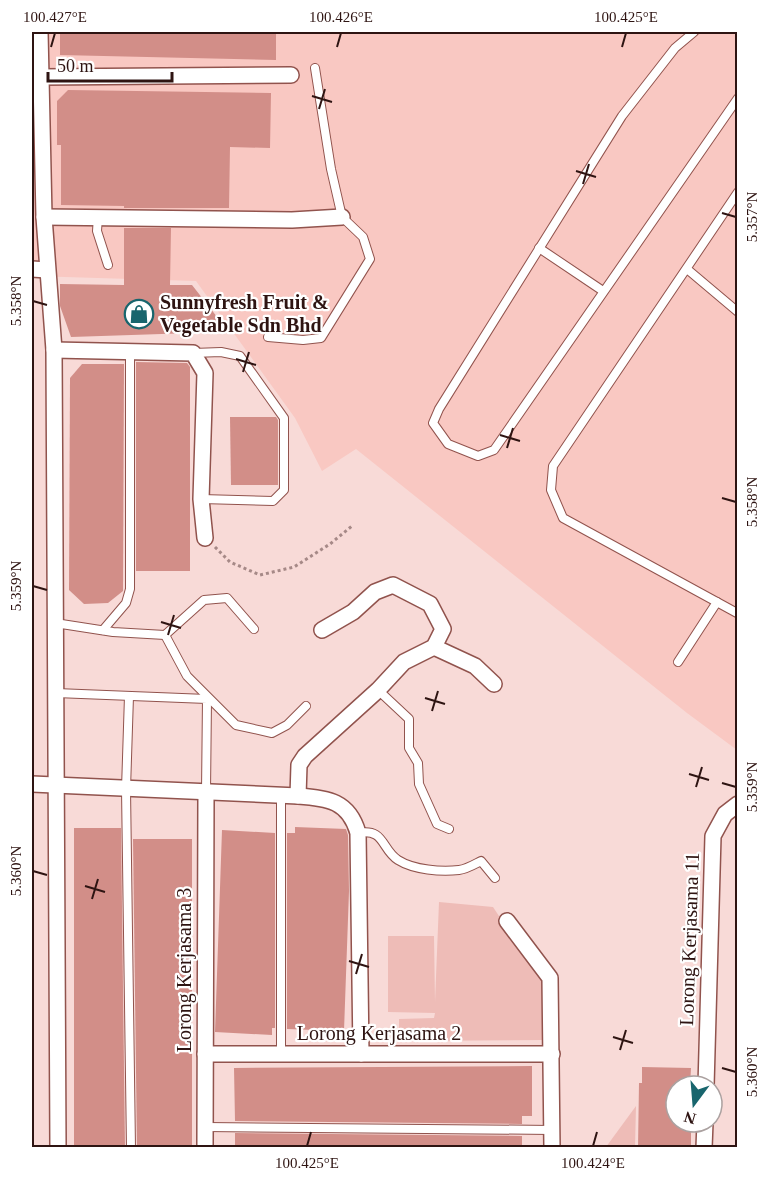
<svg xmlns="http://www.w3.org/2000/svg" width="769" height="1179" font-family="'Times New Roman',serif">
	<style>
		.built { fill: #f9c8c2 }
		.green { fill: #eebcb7 }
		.building { fill: #d28e88 }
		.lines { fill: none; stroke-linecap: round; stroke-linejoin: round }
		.lane-casing { stroke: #91534d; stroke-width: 10 }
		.street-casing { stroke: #91534d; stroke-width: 18 }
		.path { stroke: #a68987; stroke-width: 3; stroke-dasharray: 3 3; stroke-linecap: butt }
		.lane { stroke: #fff; stroke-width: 8 }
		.street { stroke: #fff; stroke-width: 15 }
		.ticks { fill: none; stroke: #2e1412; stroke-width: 2 }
		.labels { text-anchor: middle; stroke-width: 4.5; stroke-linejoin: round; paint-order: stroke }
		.poi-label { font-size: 20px; font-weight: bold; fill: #2e1412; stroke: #fff; text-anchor: start }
		.street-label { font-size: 20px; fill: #2e1412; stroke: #fff }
		.neatline { fill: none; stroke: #2e1412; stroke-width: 2 }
		.ticks-label { font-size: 15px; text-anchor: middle; fill: #2e1412 }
	</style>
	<rect width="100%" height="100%" fill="#f8dad7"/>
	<polygon class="built" points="32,32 737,32 737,750 687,713 356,449 322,471 295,418 196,281 32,276"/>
	<g class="green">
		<polygon points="439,902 493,907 543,982 542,1040 399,1041 399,1019 434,1018 435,1013 388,1012 388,936 434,936 435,1002"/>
		<polygon points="636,1106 635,1147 606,1147"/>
	</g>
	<g class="building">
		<polygon points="60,32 276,32 276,60 60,55"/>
		<polygon points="68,90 271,93 270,148 230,147 229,208 124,208 124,206 61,205 61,145 57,145 57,101"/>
		<polygon points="124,228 171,228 170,285 192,285 221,322 222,332 71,337 60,306 60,284 124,285"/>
		<polygon points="136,362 187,363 190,367 190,571 136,571"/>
		<polygon points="82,364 124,364 123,591 108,603 84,604 69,590 70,378"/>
		<polygon points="230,417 276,417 278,420 278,485 231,485"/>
		<polygon points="295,827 346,829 348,835 349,891 344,1031 287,1029 287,833 295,833"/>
		<polygon points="74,828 121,828 125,1148 74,1148"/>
		<polygon points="222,830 275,833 275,1028 272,1028 272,1035 215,1032"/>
		<polygon points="133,839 192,839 192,1148 137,1148"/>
		<polygon points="532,1066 532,1116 522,1116 522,1124 235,1121 234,1068"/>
		<polygon points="642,1067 691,1068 690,1086 676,1086 676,1122 691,1122 691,1148 638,1148 639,1083 642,1083"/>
		<polygon points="235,1133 522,1136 522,1148 235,1148"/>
	</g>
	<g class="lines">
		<g class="lane-casing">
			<g id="lane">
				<polyline points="694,32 675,48 622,116 439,409 433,423 448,444 478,456 494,450 738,98"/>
				<polyline points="98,217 97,231 108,265"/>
				<polyline points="539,248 603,291"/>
				<polyline points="687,269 738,312"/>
				<polyline points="268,337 303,340 321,338 370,259 363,237 342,217 331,169 315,68"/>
				<polyline points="193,353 221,352 240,356 284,418 284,490 273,501 201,499"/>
				<polyline points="737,613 563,518 551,490 553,466 738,192"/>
				<polyline points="55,623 113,632 165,635 204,600 227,598 254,629"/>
				<polyline points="103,630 126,603 130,589 130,352"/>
				<polyline points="165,635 187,676 236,725 272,733 287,725 306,706"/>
				<polyline points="678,662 717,602"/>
				<polyline points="378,690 409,719 409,748 418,763 419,784 437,824 449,829"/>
				<polyline points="56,693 207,699 206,792"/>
				<polyline points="129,696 126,789 131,1148"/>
				<path d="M 358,833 C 385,828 381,849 398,860 C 414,870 441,872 459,870 C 467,869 475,864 481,861 L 495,878"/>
				<polyline points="281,1054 281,796"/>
				<polyline points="205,1127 553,1130"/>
			</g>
		</g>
		<g class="street-casing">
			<g id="street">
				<polyline points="40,32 44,217 54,350 58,1148"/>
				<polyline points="42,77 291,75"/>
				<polyline points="44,217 292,220 342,217"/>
				<polyline points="32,269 47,270"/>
				<polyline points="54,350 193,353 205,373 201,499 205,538"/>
				<polyline points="434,647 475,666 494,684"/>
				<path d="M 32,784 L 298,796 C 328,798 349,801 358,833 L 361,1054"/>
				<polyline points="298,796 299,765 305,756 378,690 404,662 434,647 443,629 430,604 393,585 375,592 353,612 322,630"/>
				<polyline points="507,921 550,978 552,1148"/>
				<polyline points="205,1054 552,1054"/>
				<polyline points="706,1086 713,836 725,814 738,804"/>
				<polyline points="205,1148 206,792"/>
				<polyline points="704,1148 705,1122"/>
			</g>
		</g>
		<polyline class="path" points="215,547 230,562 260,575 294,567 330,544 352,526"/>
		<use href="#lane" class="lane"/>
		<use href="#street" class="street"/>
	</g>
	<path class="ticks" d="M 51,47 L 55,33M 337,47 L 341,33M 622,47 L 626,33M 312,96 L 332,102M 319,109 L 325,89M 576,171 L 596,177M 583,184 L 589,164M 722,213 L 736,217M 33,301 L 47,305M 236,359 L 256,365M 243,372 L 249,352M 500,435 L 520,441M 507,448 L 513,428M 722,498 L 736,502M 33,586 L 47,590M 161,622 L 181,628M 168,635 L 174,615M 425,698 L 445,704M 432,711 L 438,691M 689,774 L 709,780M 722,783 L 736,787M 696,787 L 702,767M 33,871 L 47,875M 85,886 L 105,892M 92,899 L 98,879M 349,961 L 369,967M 356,974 L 362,954M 613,1037 L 633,1043M 620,1050 L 626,1030M 722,1068 L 736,1072M 307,1146 L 311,1132M 593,1146 L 597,1132"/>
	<defs>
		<g id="shop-ring" transform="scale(1.5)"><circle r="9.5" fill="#fff" stroke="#18656d" stroke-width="1.5"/><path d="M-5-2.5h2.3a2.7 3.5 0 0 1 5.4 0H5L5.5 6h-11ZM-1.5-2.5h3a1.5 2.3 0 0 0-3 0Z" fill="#18656d"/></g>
	</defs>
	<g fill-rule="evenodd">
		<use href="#shop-ring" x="139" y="314"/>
	</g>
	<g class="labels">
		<g class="poi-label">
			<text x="160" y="309">Sunnyfresh Fruit &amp;<tspan x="160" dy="23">Vegetable Sdn Bhd</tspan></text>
		</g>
		<g class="street-label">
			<text transform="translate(689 939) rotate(-88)" y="7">Lorong Kerjasama 11</text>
			<text transform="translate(184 970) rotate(-90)" y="7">Lorong Kerjasama 3</text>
			<text x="379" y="1040">Lorong Kerjasama 2</text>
		</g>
	</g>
	<rect width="769" height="1179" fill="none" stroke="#ffffff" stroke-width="66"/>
	<g transform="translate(694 1104) rotate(196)"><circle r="28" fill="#ffffff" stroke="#aba1a0" stroke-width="1.5"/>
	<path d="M0-4.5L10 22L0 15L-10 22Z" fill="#18656d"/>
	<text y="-9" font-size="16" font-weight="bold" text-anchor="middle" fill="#2e1412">N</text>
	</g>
	<path d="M48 72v9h124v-9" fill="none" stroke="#2e1412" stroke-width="3"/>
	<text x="57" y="72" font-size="18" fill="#2e1412" stroke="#ffffff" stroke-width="4.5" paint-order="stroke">50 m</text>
	<rect x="33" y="33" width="703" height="1113" class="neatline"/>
	<g class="ticks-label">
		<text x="55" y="22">100.427°E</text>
		<text x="341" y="22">100.426°E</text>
		<text x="626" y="22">100.425°E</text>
		<text transform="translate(752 217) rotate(-90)" y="5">5.357°N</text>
		<text transform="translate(16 301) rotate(-90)" y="5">5.358°N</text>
		<text transform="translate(752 502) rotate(-90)" y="5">5.358°N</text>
		<text transform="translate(16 586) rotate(-90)" y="5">5.359°N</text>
		<text transform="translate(752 787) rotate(-90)" y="5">5.359°N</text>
		<text transform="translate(16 871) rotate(-90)" y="5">5.360°N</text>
		<text transform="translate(752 1072) rotate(-90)" y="5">5.360°N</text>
		<text x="307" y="1168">100.425°E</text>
		<text x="593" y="1168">100.424°E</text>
	</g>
</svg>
